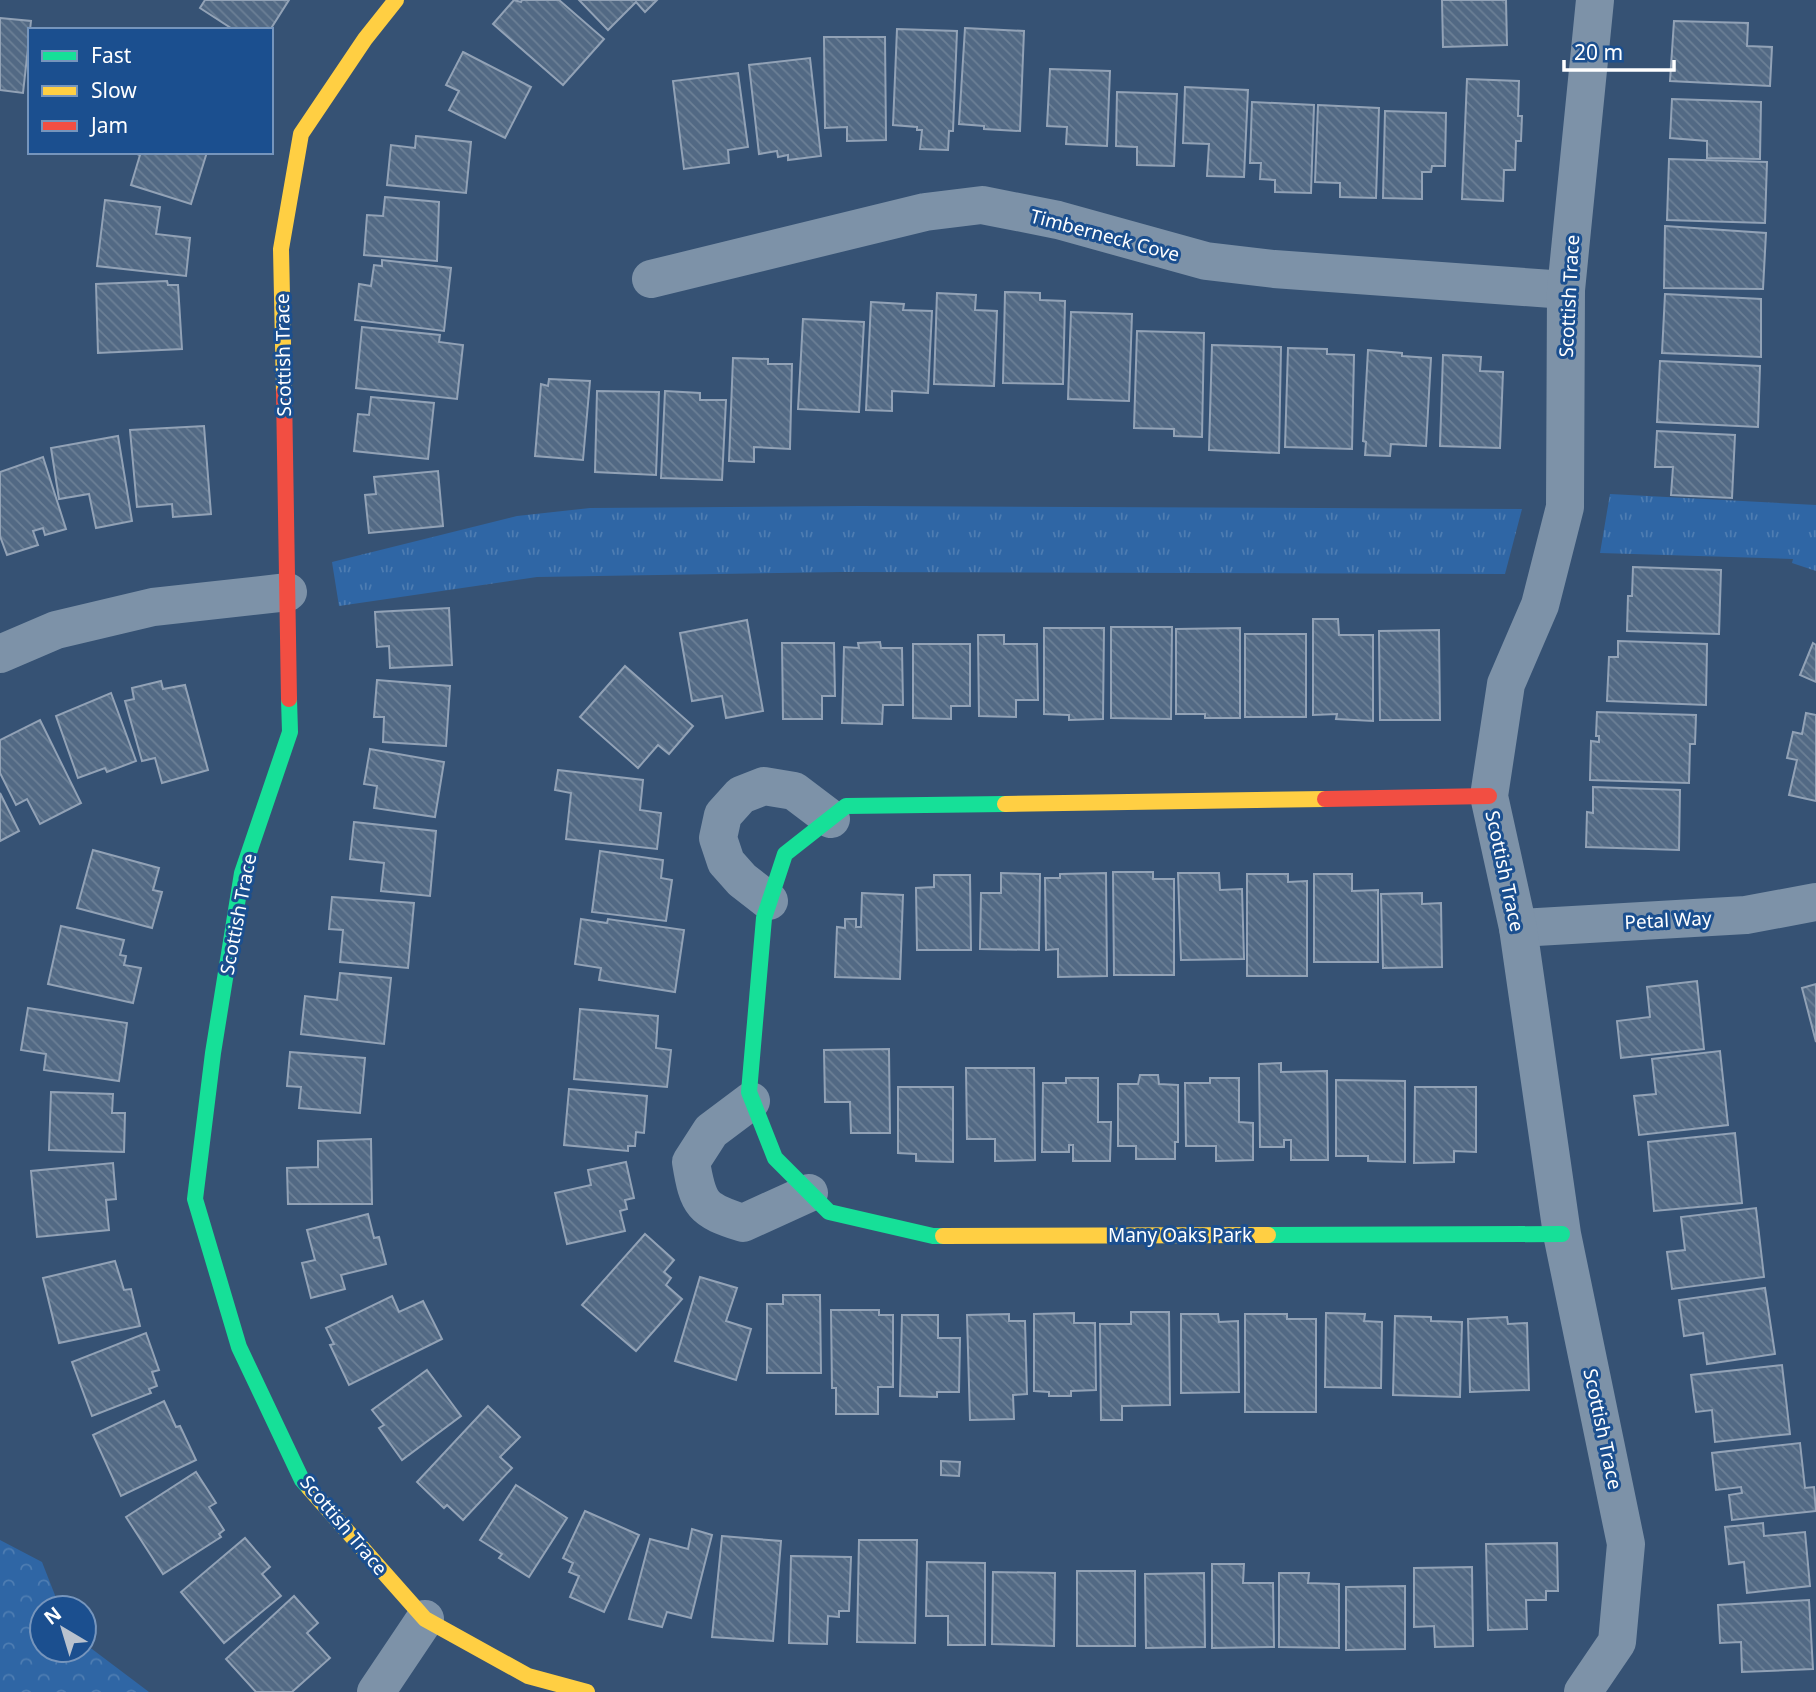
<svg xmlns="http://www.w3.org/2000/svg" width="1816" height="1692" font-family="'Noto Sans',sans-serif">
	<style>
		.grass { fill: url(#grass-tufts) }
		.forest { fill: url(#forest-crowns) }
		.building { fill: url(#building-back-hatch); stroke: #92a2b6; stroke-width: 2 }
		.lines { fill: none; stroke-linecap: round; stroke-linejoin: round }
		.street { stroke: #7d92a8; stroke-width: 38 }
		.fast { stroke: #16e098; stroke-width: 16 }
		.slow { stroke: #ffcf43; stroke-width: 16 }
		.jam { stroke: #f24e42; stroke-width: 16 }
		.labels { text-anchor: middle; stroke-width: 6; stroke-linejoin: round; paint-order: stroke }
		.street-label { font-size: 19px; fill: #fff; stroke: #1b4f8f }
	</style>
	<defs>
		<pattern id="grass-tufts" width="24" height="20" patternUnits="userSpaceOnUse" patternTransform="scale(1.75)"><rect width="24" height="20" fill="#2f66a5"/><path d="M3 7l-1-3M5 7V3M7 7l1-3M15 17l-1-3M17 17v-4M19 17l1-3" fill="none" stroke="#4e7db2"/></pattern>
		<pattern id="forest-crowns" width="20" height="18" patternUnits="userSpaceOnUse" patternTransform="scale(1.75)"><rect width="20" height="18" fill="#2f66a5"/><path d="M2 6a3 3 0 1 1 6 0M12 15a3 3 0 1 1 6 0" fill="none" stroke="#4e7db2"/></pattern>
		<pattern id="building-back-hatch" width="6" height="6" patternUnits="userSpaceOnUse" patternTransform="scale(1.75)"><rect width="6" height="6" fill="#526984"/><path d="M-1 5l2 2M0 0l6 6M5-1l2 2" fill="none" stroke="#6c8096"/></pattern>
	</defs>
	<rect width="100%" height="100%" fill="#365274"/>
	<g class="grass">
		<polygon points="1610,494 1816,505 1816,571 1792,563 1793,559 1600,553"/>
		<polygon points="861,506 1522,509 1505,574 841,572 537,577 339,606 332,562 517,516 590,508"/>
	</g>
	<polygon class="forest" points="0,1540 42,1562 60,1608 42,1608 42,1650 84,1650 84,1643 149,1692 0,1692"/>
	<g class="building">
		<polygon points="205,0 289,0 270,30 234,30 200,8"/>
		<polygon points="514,0 521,2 522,0 559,0 604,39 563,85 493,24"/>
		<polygon points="579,0 657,0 645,12 636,2 608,30"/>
		<polygon points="1442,0 1506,0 1507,45 1443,47"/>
		<polygon points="0,18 31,21 23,93 0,90"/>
		<polygon points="1674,21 1748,23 1747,46 1772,47 1770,86 1670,81"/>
		<polygon points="965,28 1024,31 1020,131 984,129 984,126 959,124"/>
		<polygon points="897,29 957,31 953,131 949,131 948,150 920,149 922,130 917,130 917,127 893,125"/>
		<polygon points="824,37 885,37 886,140 847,141 847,127 825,128"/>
		<polygon points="463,52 531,87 505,138 449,110 459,91 446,85"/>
		<polygon points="810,58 821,156 788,160 788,155 778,157 777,151 759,154 749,65"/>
		<polygon points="1050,69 1110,71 1107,146 1066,144 1067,127 1047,126"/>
		<polygon points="738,73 748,147 728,150 729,163 684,169 673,81"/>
		<polygon points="1467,79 1519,81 1518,116 1522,116 1521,141 1516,141 1515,170 1504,170 1503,201 1462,199"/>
		<polygon points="1185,87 1248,90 1244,177 1207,176 1209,144 1183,143"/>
		<polygon points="1117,92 1177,94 1174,166 1137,165 1137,147 1116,146"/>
		<polygon points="1672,99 1761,102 1760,159 1707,158 1707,141 1670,138"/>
		<polygon points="1252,102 1314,105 1311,193 1275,192 1275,180 1260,179 1261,163 1250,163"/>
		<polygon points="1318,105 1379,108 1376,198 1340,197 1340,183 1315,182"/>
		<polygon points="1385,111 1446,113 1445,166 1432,166 1431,172 1422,172 1422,199 1383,198"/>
		<polygon points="416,136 471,142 466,193 387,185 391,145 415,148"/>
		<polygon points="131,152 207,152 191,204 131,185 140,155"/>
		<polygon points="1669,159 1767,162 1765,223 1667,220"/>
		<polygon points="385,197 439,202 437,261 364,255 367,215 383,216"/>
		<polygon points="105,200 160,207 156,234 190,238 186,276 97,266"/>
		<polygon points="1665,226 1766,233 1763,289 1664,288"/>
		<polygon points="382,260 451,268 444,331 355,320 359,284 371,286 374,265 382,266"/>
		<polygon points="167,281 168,285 178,285 182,349 98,353 96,284"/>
		<polygon points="1005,292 1040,293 1040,300 1065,301 1063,384 1003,383"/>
		<polygon points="937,293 976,295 975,310 997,311 994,386 934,384"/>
		<polygon points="1665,294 1761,299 1761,357 1662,353"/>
		<polygon points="871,302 904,304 903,310 932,311 928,393 892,391 892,411 866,410"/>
		<polygon points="1071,312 1132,314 1129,401 1068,399"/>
		<polygon points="803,319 864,322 859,412 798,409"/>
		<polygon points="362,327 440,335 439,342 463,345 457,399 356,388"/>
		<polygon points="1137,331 1204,333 1202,437 1174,436 1174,429 1134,428"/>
		<polygon points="1212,345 1281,347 1279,453 1209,450"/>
		<polygon points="1288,348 1327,349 1327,354 1354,355 1352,449 1285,447"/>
		<polygon points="1368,350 1402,353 1402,356 1431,358 1426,446 1391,444 1390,456 1365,455 1366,442 1363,441"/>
		<polygon points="1443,355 1481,357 1480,371 1503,372 1500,448 1440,446"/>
		<polygon points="733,358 768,359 768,364 792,364 790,449 754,447 754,462 729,461"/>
		<polygon points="1660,361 1760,366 1758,427 1657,422"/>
		<polygon points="549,379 590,381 583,460 535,456 541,384 548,386"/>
		<polygon points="597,391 659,392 656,475 595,472"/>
		<polygon points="665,391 700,393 700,400 726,400 722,480 661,478"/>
		<polygon points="371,397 434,403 428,459 354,451 358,414 369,415"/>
		<polygon points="204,426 211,514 173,517 172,504 137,507 130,430"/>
		<polygon points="1657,431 1735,435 1732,498 1671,495 1673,467 1655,467"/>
		<polygon points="118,436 132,521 96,528 89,494 59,499 51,448"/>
		<polygon points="43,457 66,529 45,535 43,528 33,531 38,545 7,555 0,536 0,472"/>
		<polygon points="438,471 443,526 369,533 365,495 376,494 374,477"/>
		<polygon points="1633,567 1721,570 1719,634 1627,631 1628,596 1632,596"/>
		<polygon points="449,608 452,665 390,668 389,646 377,647 375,612"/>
		<polygon points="1313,619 1338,619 1339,635 1373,635 1373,721 1336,719 1337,714 1313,715"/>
		<polygon points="747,620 763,711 726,718 722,696 692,701 680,633"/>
		<polygon points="1111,627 1172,627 1171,719 1111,718"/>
		<polygon points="1044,628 1104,628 1103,719 1069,720 1069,715 1044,714"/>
		<polygon points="1240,628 1240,718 1205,718 1205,714 1176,714 1176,629"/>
		<polygon points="1439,630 1440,720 1380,720 1379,631"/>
		<rect x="1245" y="634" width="61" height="83"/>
		<polygon points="978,635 1004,635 1004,644 1037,644 1038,700 1016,700 1016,717 979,716"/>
		<polygon points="1618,641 1707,644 1706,705 1607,701 1609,657 1618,657"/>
		<polygon points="880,642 881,648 902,648 903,705 883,705 882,724 842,723 844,647 859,648 858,643"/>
		<polygon points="782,643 834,643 835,696 822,696 822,719 783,719"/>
		<polygon points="1813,643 1816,645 1816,682 1800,675"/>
		<polygon points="913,644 970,644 970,706 951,706 951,719 913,718"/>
		<polygon points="625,666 693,726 669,754 658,745 638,768 580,717"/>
		<polygon points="377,680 450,686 446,746 383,742 384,717 374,717"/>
		<polygon points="161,681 163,689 185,685 208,770 162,783 155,758 142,761 125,701 134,699 132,688"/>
		<polygon points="111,693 136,761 107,772 105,768 78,778 56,716"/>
		<polygon points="1597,712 1696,715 1695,744 1690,744 1689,783 1590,780 1591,741 1599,742 1599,736 1596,736"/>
		<polygon points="1806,713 1816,715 1816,801 1789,795 1797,760 1787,758 1793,732 1802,734"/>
		<polygon points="40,720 81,803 40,824 27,799 16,805 0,773 0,740"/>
		<polygon points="370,749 444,762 435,817 374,808 377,786 364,784"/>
		<polygon points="558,770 643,780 640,810 661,813 657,849 566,839 571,793 555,790"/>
		<polygon points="1593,787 1680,790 1679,850 1586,847 1587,812 1593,813"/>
		<polygon points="0,793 19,831 0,841"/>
		<polygon points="354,822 436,831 430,896 381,891 384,863 350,859"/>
		<polygon points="93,850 159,868 153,890 162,892 152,928 77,908"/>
		<polygon points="600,851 663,860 661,878 672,880 666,921 592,912"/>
		<polygon points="1113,872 1153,872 1153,879 1174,879 1174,975 1114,975"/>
		<polygon points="1001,873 1040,874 1039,950 980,949 981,893 1001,893"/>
		<polygon points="1106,873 1107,976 1058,977 1058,949 1046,950 1045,878 1060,878 1060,874"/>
		<polygon points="1178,873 1219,873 1220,890 1242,889 1244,959 1181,960"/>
		<polygon points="1247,874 1288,874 1288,882 1307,881 1307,976 1247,976"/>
		<polygon points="1314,874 1352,874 1352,891 1378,890 1378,962 1314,962"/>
		<polygon points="934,875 970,875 971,950 917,950 916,888 934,887"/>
		<polygon points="862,893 903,895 900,979 835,977 837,927 845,928 845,919 856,919 856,927 861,927"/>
		<polygon points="1422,893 1422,904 1441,903 1442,967 1383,968 1381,894"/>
		<polygon points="332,897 414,903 408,968 340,962 343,930 329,929"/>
		<polygon points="581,919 607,923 608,919 684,930 675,992 599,980 601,968 575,964"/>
		<polygon points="61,926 124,940 120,955 126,956 124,965 141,968 133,1003 48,984"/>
		<polygon points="340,973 391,978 384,1044 301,1034 305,996 337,1000"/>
		<polygon points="1697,981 1704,1049 1621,1058 1617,1021 1650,1017 1647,987"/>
		<polygon points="1816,984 1816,1042 1802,988"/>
		<polygon points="28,1008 127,1023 119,1081 44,1070 46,1054 21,1050"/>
		<polygon points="580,1009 658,1016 656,1048 671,1050 667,1087 574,1079"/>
		<polygon points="889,1049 890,1133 851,1133 850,1102 825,1102 824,1050"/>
		<polygon points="1720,1051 1728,1125 1639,1135 1634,1096 1656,1094 1652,1059"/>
		<polygon points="290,1052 365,1058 360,1113 299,1108 301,1087 287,1086"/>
		<polygon points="1281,1063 1281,1072 1327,1071 1328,1160 1291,1160 1291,1140 1284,1140 1284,1147 1260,1147 1259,1064"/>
		<polygon points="966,1068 1034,1068 1035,1160 995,1161 995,1139 967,1139"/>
		<polygon points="1140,1075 1158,1075 1159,1084 1178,1085 1178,1142 1175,1142 1175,1159 1136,1159 1136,1146 1118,1146 1118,1084 1138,1084"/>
		<polygon points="1066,1078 1098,1078 1098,1122 1111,1122 1110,1161 1073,1161 1073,1145 1069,1145 1069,1152 1042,1152 1043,1083 1066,1083"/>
		<polygon points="1210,1078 1239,1078 1239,1122 1253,1123 1253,1160 1216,1161 1216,1146 1186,1146 1185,1083 1210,1083"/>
		<polygon points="1336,1080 1405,1081 1405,1162 1368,1161 1368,1156 1336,1156"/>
		<polygon points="898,1087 953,1087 953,1162 916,1161 916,1154 898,1153"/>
		<polygon points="1415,1087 1476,1087 1476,1152 1454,1151 1454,1162 1414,1163"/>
		<polygon points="569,1089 647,1096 644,1133 636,1132 635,1146 628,1146 628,1151 564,1145"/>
		<polygon points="51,1092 113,1094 112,1113 125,1113 124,1152 49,1150"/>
		<polygon points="1735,1133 1742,1203 1654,1211 1648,1142"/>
		<polygon points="371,1139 372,1204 288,1204 287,1168 318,1167 318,1141"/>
		<polygon points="626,1162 634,1198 625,1200 627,1209 620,1211 625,1231 567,1244 555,1193 591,1185 588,1170"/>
		<polygon points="113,1163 116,1199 106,1200 109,1230 37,1237 31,1171"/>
		<polygon points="1756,1208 1764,1277 1672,1289 1667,1252 1685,1250 1681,1217"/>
		<polygon points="368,1214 374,1238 379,1237 386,1264 341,1275 345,1289 311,1298 302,1263 315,1260 307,1230"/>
		<polygon points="645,1234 674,1260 664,1272 671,1278 666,1285 682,1299 636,1351 582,1305"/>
		<polygon points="115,1261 124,1290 131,1289 140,1326 59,1343 43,1278"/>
		<polygon points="700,1277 737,1288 726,1321 751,1329 736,1380 675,1361"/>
		<polygon points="1765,1288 1775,1354 1707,1364 1703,1333 1684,1336 1679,1300"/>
		<polygon points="783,1295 820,1295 821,1373 767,1373 767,1304 783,1304"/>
		<polygon points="392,1296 399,1312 423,1301 442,1339 349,1385 330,1345 334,1344 326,1328"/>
		<polygon points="831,1310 879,1310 879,1315 893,1315 893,1387 878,1387 878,1414 836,1414 836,1388 832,1388"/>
		<polygon points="1131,1312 1169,1312 1170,1405 1122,1406 1122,1420 1101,1420 1100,1324 1131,1324"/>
		<polygon points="1074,1313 1074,1323 1095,1323 1096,1390 1071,1391 1071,1396 1049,1396 1049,1392 1034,1391 1034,1314"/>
		<polygon points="1326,1313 1365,1314 1364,1321 1382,1322 1381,1388 1325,1387"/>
		<polygon points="1009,1314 1009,1321 1025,1321 1027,1394 1013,1395 1014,1419 970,1420 967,1315"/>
		<polygon points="1181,1314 1218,1314 1219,1322 1238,1321 1239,1392 1181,1393"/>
		<polygon points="1245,1314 1287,1314 1287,1319 1316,1319 1316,1412 1245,1412"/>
		<polygon points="902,1315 938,1315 938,1338 960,1338 959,1392 937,1392 937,1397 900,1396"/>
		<polygon points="1395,1316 1431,1317 1431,1321 1462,1322 1460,1397 1393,1395"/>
		<polygon points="1507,1317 1508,1324 1527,1323 1529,1390 1470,1392 1468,1319"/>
		<polygon points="146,1333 159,1370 152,1372 157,1386 149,1389 151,1393 92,1416 72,1362"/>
		<polygon points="1782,1365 1790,1434 1715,1442 1712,1410 1696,1412 1691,1375"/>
		<polygon points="427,1370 461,1416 402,1460 379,1428 384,1425 372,1410"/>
		<polygon points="164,1401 176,1427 180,1426 196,1460 121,1496 93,1435"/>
		<polygon points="488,1406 520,1437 500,1457 512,1468 463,1520 447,1505 444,1508 417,1482"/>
		<polygon points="1800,1443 1805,1488 1814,1487 1816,1511 1732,1520 1729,1495 1742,1493 1741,1487 1716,1490 1712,1453"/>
		<polygon points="941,1461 960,1462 959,1476 941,1475"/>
		<polygon points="196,1472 216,1503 209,1507 224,1530 219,1534 221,1537 163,1574 126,1517"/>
		<polygon points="516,1485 567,1518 529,1577 499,1558 502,1554 480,1540"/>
		<polygon points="585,1511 639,1535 604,1612 570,1597 579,1576 569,1572 573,1563 563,1558"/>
		<polygon points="1763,1523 1764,1536 1805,1532 1810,1586 1747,1593 1744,1562 1729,1564 1725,1527"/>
		<polygon points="692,1529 712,1535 691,1618 667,1612 662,1627 629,1619 650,1539 688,1549"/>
		<polygon points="722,1536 781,1541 773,1641 712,1637"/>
		<polygon points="245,1538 270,1567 262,1574 281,1596 224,1643 181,1592"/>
		<polygon points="859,1540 917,1540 915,1643 857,1642"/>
		<polygon points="1557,1543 1558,1591 1546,1591 1546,1600 1526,1600 1527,1629 1488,1630 1486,1544"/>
		<polygon points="791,1556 851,1557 849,1611 839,1611 839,1617 828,1616 827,1644 789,1643"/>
		<polygon points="927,1562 985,1563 985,1645 948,1645 948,1616 926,1616"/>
		<polygon points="1212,1564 1244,1564 1243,1583 1273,1583 1274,1647 1212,1648"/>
		<polygon points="1472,1567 1473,1646 1435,1647 1434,1626 1414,1627 1414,1568"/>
		<rect x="1077" y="1571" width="58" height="75"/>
		<polygon points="993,1572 1055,1573 1054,1646 992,1644"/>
		<polygon points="1204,1573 1205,1647 1146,1648 1145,1574"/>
		<polygon points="1279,1573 1309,1573 1308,1583 1339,1584 1339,1648 1279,1647"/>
		<polygon points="1405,1586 1405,1649 1346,1650 1346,1587"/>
		<polygon points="294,1596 318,1623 307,1633 330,1658 292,1692 256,1692 226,1659"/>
		<polygon points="1809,1600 1813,1669 1742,1672 1741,1642 1720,1643 1718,1605"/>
	</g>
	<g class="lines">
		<g class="street">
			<polyline points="651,279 925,212 982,205 1058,220 1206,261 1274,269 1566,290"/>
			<polyline points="0,654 56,630 153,607 288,592"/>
			<polyline points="769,901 742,880 726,862 718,838 723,815 741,795 764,786 794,791 831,819"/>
			<polyline points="1518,928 1746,915 1816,902"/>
			<path d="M 751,1101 L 711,1131 L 691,1162 C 698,1205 702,1210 743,1223 L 809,1193"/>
			<polyline points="376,1692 425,1619"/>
			<polyline points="1583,1692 1617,1642 1626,1544 1562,1234 1518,928 1489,796 1506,684 1540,605 1565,507 1566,290 1595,0"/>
		</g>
		<g class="fast">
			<polyline points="289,699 290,732 242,873 213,1053 195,1199 239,1347 302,1480 309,1488"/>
			<polyline points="1268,1235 1562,1234"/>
			<polyline points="943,1236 933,1236 829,1212 775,1158 749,1092 764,918 785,854 846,806 1005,804"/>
		</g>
		<g class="slow">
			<polyline points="284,392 281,249 301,134 365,39 396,0"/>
			<polyline points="1005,804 1325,799"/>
			<polyline points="943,1236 1268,1235"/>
			<polyline points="309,1488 425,1619 528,1676 587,1692"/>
		</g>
		<g class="jam">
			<polyline points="284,392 289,699"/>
			<polyline points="1325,799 1489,796"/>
		</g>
	</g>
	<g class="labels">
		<g class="street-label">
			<text transform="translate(1105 235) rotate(15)" y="7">Timberneck Cove</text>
			<text transform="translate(1569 296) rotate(-87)" y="7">Scottish Trace</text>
			<text transform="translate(283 355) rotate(-91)" y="7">Scottish Trace</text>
			<text transform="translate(1505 871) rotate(78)" y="7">Scottish Trace</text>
			<text transform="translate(238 914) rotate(-79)" y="7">Scottish Trace</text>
			<text transform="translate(1668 920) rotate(-3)" y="7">Petal Way</text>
			<text x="1180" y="1242">Many Oaks Park</text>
			<text transform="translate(1603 1429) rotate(78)" y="7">Scottish Trace</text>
			<text transform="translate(344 1525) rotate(50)" y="7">Scottish Trace</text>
		</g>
	</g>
	<rect x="28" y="28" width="245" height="126" fill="#1b4f8f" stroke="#7695bc" stroke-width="2"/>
	<rect x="42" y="51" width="35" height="10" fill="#16e098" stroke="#7695bc" stroke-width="2"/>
	<text x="91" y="63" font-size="21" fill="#ffffff">Fast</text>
	<rect x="42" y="86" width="35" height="10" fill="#ffcf43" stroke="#7695bc" stroke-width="2"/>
	<text x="91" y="98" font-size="21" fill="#ffffff">Slow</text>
	<rect x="42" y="121" width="35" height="10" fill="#f24e42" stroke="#7695bc" stroke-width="2"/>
	<text x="91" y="133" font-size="21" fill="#ffffff">Jam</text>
	<g transform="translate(63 1629) rotate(322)"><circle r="33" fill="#1b4f8f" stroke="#7695bc" stroke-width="2"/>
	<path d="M0-5L12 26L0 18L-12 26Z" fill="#b9c2ce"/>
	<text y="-10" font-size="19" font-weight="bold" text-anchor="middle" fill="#ffffff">N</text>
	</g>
	<path d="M1564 60v10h110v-10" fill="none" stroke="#ffffff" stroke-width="3.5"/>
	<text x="1574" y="60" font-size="21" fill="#ffffff" stroke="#1b4f8f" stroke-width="5" paint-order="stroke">20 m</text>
</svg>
